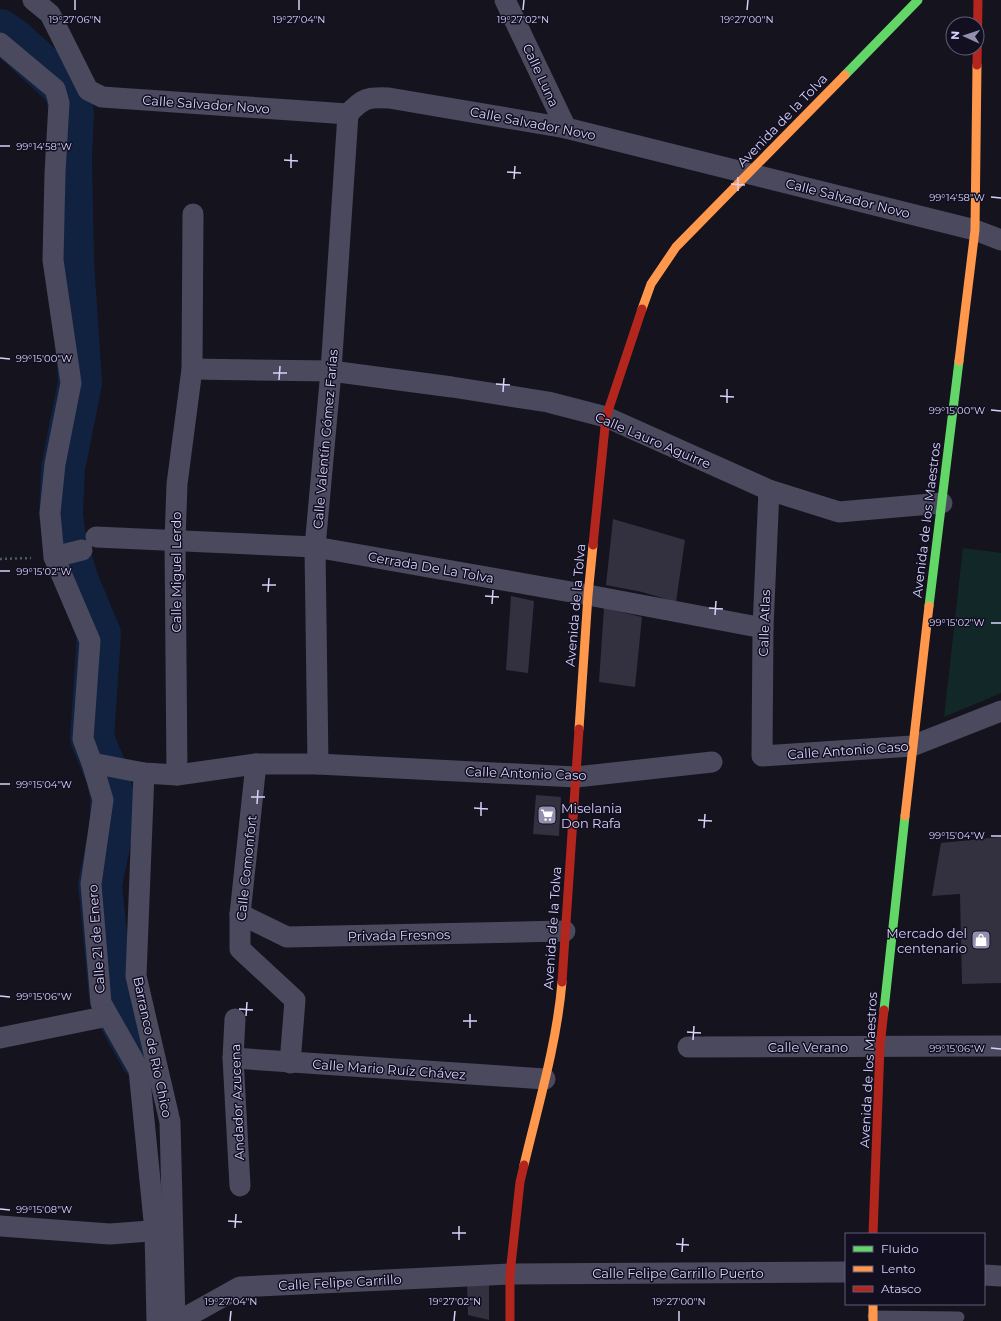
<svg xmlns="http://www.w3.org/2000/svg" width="1001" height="1321" font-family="Montserrat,sans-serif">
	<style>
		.green { fill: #122828 }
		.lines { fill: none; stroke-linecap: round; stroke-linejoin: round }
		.river { stroke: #102240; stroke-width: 44 }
		.building { fill: #33313f }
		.path { stroke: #4d5a66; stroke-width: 2.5; stroke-dasharray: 2 3; stroke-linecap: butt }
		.lane { stroke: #4a495d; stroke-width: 11 }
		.street { stroke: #4a495d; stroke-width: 21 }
		.fast { stroke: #63d668; stroke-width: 9 }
		.slow { stroke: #ff974d; stroke-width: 9 }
		.jam { stroke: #b3261e; stroke-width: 9 }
		.ticks { fill: none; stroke: #d7d2fc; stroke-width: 1.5 }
		.labels { text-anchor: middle; stroke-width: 3; stroke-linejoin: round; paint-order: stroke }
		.street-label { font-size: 13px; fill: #d7d2fc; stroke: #120f21 }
		.poi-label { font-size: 13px; fill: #d7d2fc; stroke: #120f21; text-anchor: start }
		.ticks-label { font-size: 10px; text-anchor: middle; fill: #d7d2fc; stroke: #120f21; stroke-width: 3; stroke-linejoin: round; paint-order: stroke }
	</style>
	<rect width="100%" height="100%" fill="#15131d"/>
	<polygon class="green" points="963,548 1001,553 1001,693 944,717"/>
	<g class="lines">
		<polyline class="river" points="0,31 13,40 65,88 72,112 70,157 72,261 80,383 63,468 61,515 64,538 76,579 99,634 92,738 108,777 112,796 112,827 100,884 111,997 115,1009 142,1058"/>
	</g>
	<g class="building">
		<polygon points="613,519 685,540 676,602 642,592 606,585"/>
		<polygon points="511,596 534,601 528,673 506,670"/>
		<polygon points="604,608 642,617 635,687 599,682"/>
		<polygon points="536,795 561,797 559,836 533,834"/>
		<polygon points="1001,837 1001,983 962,984 960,894 932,896 941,843"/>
		<polygon points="489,1282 489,1320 468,1315 467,1285"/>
	</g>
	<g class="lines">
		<polyline class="path" points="0,559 31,558"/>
		<polyline class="lane" points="873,1316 959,1317"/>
		<g class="street">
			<path d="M 33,0 L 50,14 L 88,90 L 102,97 L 348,114 C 363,98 367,97 389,98 L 566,128 L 975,230 L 1001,240"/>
			<polyline points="505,0 566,128"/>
			<polyline points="0,43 55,89 59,103 55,173 53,260 71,383 55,464 50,513 54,557 90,641 83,739 92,763 103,800 91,884 101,1003 139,1070 155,1231 157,1321"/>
			<polyline points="192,369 331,371 452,387 548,402 606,417 769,490 839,512 942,503"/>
			<polyline points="769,490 763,628 762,756 912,746 1001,711"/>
			<polyline points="96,537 315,547 588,595 763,628"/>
			<polyline points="54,557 82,550"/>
			<polyline points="92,763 144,773 177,775 256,764 318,764 576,777 712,762"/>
			<polyline points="256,764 240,914 240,949 295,1000 290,1063"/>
			<polyline points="318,764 315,547 331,371 348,114"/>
			<polyline points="144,773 136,976 170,1122 175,1321"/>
			<polyline points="177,775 175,541 177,484 192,369 193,214"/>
			<polyline points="240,914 287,937 565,931"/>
			<polyline points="235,1019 233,1058 240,1186"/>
			<polyline points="0,1038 108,1016"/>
			<polyline points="688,1047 1001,1046"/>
			<polyline points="233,1058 545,1079"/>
			<polyline points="0,1226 110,1234 150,1231"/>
			<polyline points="984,1275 1001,1276"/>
			<polyline points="179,1321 240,1287 510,1274 846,1272"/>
		</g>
		<g class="fast">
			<polyline points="845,75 918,0"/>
			<polyline points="929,606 959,361"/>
			<polyline points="884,1010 905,816"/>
		</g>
		<g class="slow">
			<polyline points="642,309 651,284 676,247 845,75"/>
			<polyline points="959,361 975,230 977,65"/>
			<polyline points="579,729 588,595 593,545"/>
			<polyline points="905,816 929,606"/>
			<path d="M 524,1165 C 538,1106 557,1043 562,982"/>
			<polyline points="873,1304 873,1321"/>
		</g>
		<g class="jam">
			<polyline points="977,65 978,0"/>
			<polyline points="593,545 606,417 642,309"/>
			<polyline points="562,982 579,729"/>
			<polyline points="873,1234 880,1046 884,1010"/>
			<polyline points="510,1321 510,1274 520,1182 524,1165"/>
		</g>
	</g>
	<path class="ticks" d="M 75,10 L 75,0M 299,10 L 299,0M 523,10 L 524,0M 747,10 L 748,0M 0,146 L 10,146M 284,160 L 298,161M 291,168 L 291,154M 507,172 L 521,173M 514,179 L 515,166M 731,184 L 745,185M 738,191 L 738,177M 991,197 L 1001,198M 0,358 L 10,359M 273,373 L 287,373M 279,380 L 280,366M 496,384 L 510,385M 503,392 L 504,378M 720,396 L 734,397M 727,403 L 727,389M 991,410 L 1001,411M 0,571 L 10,571M 262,585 L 276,585M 268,592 L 269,578M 485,596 L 499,597M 492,604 L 493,590M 709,608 L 723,609M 715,615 L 716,601M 991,623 L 1001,623M 0,784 L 10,784M 251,797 L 265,797M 257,804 L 258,790M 474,808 L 488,809M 481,816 L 481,802M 698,820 L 712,821M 704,828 L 705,814M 991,836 L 1001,836M 0,996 L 10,997M 239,1009 L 253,1010M 246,1016 L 247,1002M 463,1021 L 477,1021M 470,1028 L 470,1014M 687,1032 L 701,1033M 693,1040 L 694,1026M 991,1048 L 1001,1049M 0,1209 L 10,1210M 228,1221 L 242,1222M 235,1228 L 236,1214M 452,1233 L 466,1233M 459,1240 L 459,1226M 676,1244 L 689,1245M 682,1252 L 683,1238M 230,1321 L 231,1311M 454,1321 L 455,1311M 679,1321 L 679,1311"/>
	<defs>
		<g id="supermarket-square" transform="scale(1)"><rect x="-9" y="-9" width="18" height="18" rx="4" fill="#938fae" stroke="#120f21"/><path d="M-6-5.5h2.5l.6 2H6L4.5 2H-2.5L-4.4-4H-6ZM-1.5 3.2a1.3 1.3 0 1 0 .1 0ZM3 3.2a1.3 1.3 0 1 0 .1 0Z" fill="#fff"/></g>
		<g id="shop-square" transform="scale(1)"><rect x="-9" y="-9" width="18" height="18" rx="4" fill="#938fae" stroke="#120f21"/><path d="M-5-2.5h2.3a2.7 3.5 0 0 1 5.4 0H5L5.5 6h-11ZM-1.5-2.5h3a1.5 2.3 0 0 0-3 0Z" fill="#fff"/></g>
	</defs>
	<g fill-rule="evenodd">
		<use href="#supermarket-square" x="547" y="815"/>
		<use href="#shop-square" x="981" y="940"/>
	</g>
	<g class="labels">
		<g class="street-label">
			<text transform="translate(541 75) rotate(65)" y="5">Calle Luna</text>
			<text transform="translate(206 104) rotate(4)" y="5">Calle Salvador Novo</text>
			<text transform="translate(782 120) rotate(-46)" y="5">Avenida de la Tolva</text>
			<text transform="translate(533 123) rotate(11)" y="5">Calle Salvador Novo</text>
			<text transform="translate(848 198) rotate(14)" y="5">Calle Salvador Novo</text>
			<text transform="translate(325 439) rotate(-85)" y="5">Calle Valentín Gómez Farías</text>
			<text transform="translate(653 440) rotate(23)" y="5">Calle Lauro Aguirre</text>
			<text transform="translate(926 520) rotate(-83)" y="5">Avenida de los Maestros</text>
			<text transform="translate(431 567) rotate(10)" y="5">Cerrada De La Tolva</text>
			<text transform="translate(176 572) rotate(-90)" y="5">Calle Miguel Lerdo</text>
			<text transform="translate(575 605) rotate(-85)" y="5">Avenida de la Tolva</text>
			<text transform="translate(764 623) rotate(-88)" y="5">Calle Atlas</text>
			<text transform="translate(848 750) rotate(-4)" y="5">Calle Antonio Caso</text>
			<text transform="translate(526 773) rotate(2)" y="5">Calle Antonio Caso</text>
			<text transform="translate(246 868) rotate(-84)" y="5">Calle Comonfort</text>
			<text transform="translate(552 928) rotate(-86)" y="5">Avenida de la Tolva</text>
			<text transform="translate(399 935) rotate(-1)" y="5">Privada Fresnos</text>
			<text transform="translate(96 939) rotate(-94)" y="5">Calle 21 de Enero</text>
			<text transform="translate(153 1047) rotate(78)" y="5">Barranco de Rio Chico</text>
			<text x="808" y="1052">Calle Verano</text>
			<text transform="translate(389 1069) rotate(4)" y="5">Calle Mario Ruíz Chávez</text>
			<text transform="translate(868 1070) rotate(-87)" y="5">Avenida de los Maestros</text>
			<text transform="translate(237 1102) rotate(-92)" y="5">Andador Azucena</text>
			<text x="678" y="1278">Calle Felipe Carrillo Puerto</text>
			<text transform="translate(340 1282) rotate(-3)" y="5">Calle Felipe Carrillo</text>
		</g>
		<g class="poi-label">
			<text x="561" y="813">Miselania<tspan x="561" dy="15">Don Rafa</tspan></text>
			<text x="967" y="938" text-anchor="end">Mercado del<tspan x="967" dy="15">centenario</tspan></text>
		</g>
	</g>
	<g class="ticks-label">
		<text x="75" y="23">19°27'06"N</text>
		<text x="299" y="23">19°27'04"N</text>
		<text x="523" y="23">19°27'02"N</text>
		<text x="747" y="23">19°27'00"N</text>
		<text x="44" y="150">99°14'58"W</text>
		<text x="957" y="201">99°14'58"W</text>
		<text x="44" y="362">99°15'00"W</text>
		<text x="957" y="414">99°15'00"W</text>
		<text x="44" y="575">99°15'02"W</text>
		<text x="957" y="626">99°15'02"W</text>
		<text x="44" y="788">99°15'04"W</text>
		<text x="957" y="839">99°15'04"W</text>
		<text x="44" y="1000">99°15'06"W</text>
		<text x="957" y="1052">99°15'06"W</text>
		<text x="44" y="1213">99°15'08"W</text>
		<text x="231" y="1305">19°27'04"N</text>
		<text x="455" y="1305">19°27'02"N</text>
		<text x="679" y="1305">19°27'00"N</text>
	</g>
	<rect x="845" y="1233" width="140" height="72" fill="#120f21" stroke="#615d79"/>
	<rect x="853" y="1246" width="20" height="6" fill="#63d668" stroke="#615d79"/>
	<text x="881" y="1253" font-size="12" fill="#d7d2fc">Fluido</text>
	<rect x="853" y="1266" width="20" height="6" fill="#ff974d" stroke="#615d79"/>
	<text x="881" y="1273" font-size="12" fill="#d7d2fc">Lento</text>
	<rect x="853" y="1286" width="20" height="6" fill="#b3261e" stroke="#615d79"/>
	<text x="881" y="1293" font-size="12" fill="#d7d2fc">Atasco</text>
	<g transform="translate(965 36) rotate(273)"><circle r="19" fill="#120f21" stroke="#615d79"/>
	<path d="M0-3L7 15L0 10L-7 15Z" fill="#938fae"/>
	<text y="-6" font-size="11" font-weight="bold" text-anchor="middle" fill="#d7d2fc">N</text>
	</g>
</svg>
